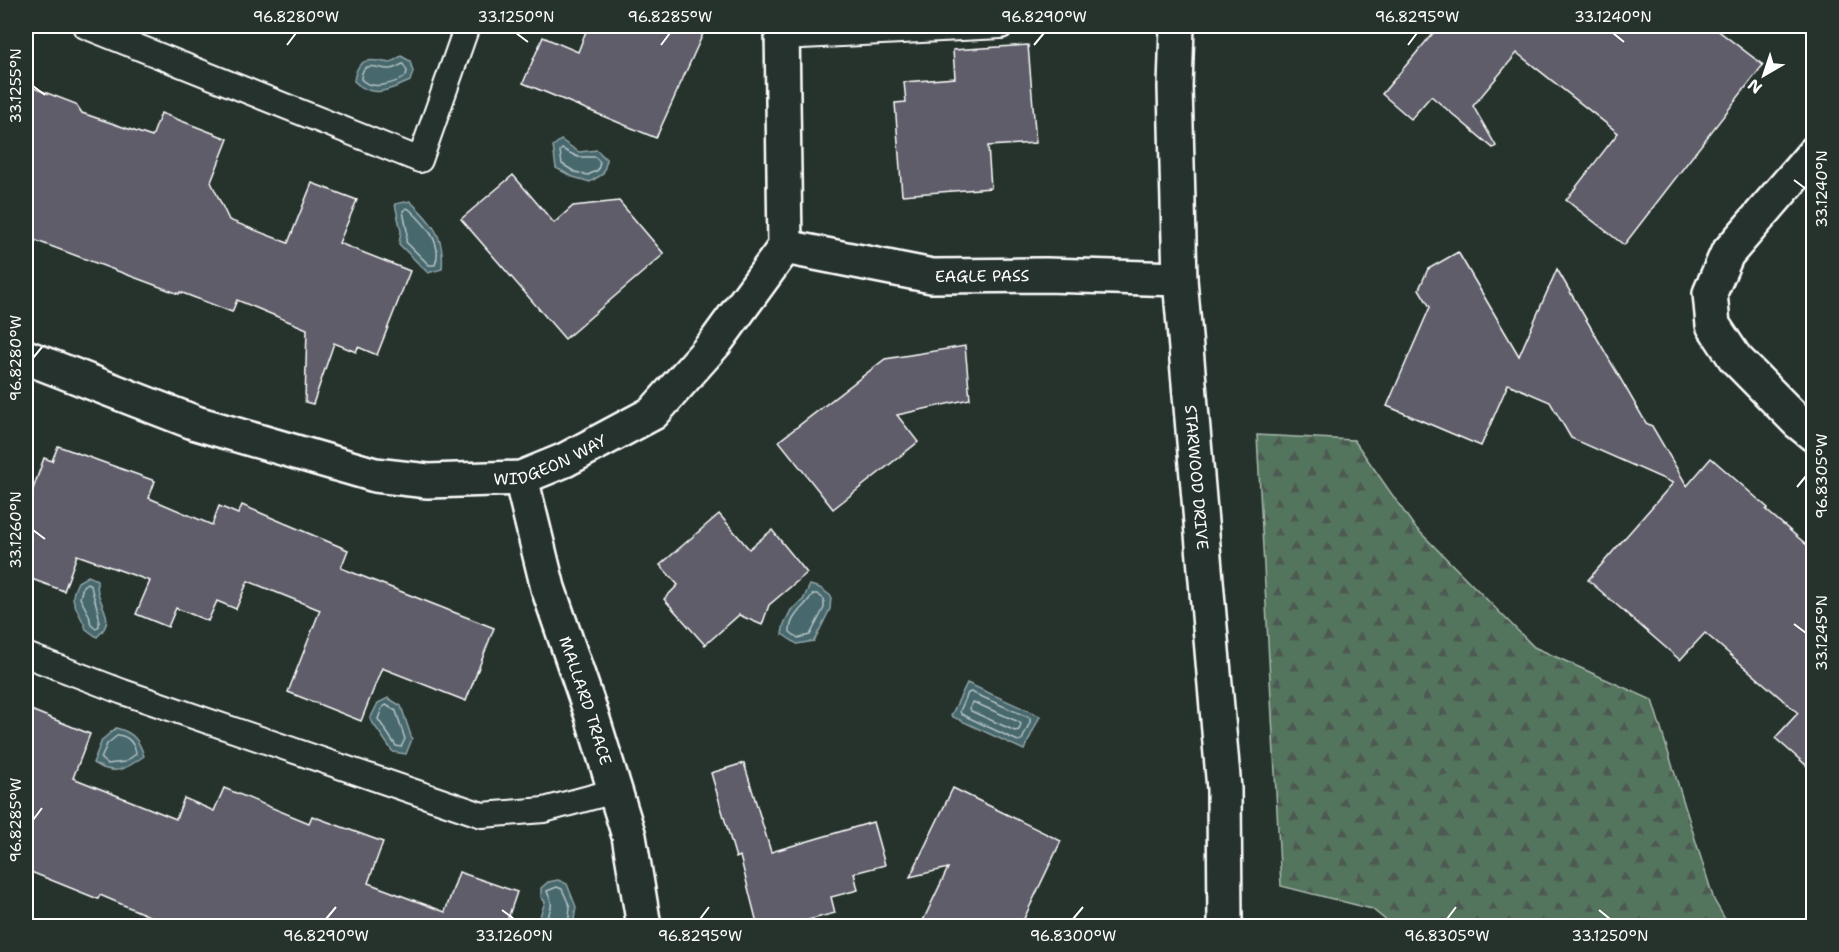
<svg xmlns="http://www.w3.org/2000/svg" width="1839" height="952" font-family="'Shantell Sans',sans-serif">
	<style>
		.forest { fill: url(#forest-firs); stroke: #a9baae; stroke-width: 1.5 }
		.water { fill: #47686d; stroke: #91a4a7; stroke-width: 1.5 }
		.lines { fill: none; stroke-linecap: round; stroke-linejoin: round }
		.shore { stroke: #b5c3c5; stroke-width: 1.5 }
		.building { fill: #5e5d69; stroke: #fff; stroke-width: 1.5 }
		.service-casing { stroke: #fff; stroke-width: 28 }
		.minor-casing { stroke: #fff; stroke-width: 38 }
		.tertiary-casing { stroke: #fff; stroke-width: 38 }
		.service { stroke: #26332d; stroke-width: 24 }
		.minor { stroke: #26332d; stroke-width: 33 }
		.tertiary { stroke: #26332d; stroke-width: 33 }
		.ticks { fill: none; stroke: #fff; stroke-width: 2 }
		.labels { text-anchor: middle; stroke-width: 4.5; stroke-linejoin: round; paint-order: stroke }
		.street-label { font-size: 16px; fill: #fff; stroke: #26332d }
		.neatline { fill: none; stroke: #fff; stroke-width: 2 }
		.ticks-label { font-size: 15px; text-anchor: middle; fill: #fff }
	</style>
	<defs>
		<pattern id="forest-firs" width="22" height="20" patternUnits="userSpaceOnUse" patternTransform="scale(1.5)"><rect width="22" height="20" fill="#53745d"/><path d="M5 1l3.5 6h-7zM16 11l3.5 6h-7z" fill="#4e5a52"/></pattern>
	</defs>
	<rect width="100%" height="100%" fill="#26332d"/>
	<filter id="ink" filterUnits="userSpaceOnUse"><feTurbulence type="fractalNoise" baseFrequency=".0167" numOctaves="2"/><feDisplacementMap in="SourceGraphic" scale="12" xChannelSelector="R" yChannelSelector="G"/><feConvolveMatrix kernelMatrix="1 2 1 2 8 2 1 2 1" color-interpolation-filters="sRGB"/></filter>
	<g filter="url(#ink)">
		<polygon class="forest" points="1257,435 1354,440 1414,526 1534,647 1652,700 1714,900 1729,926 1393,926 1372,909 1281,886"/>
		<g class="water">
			<path d="M 401,56 L 410,61 L 413,72 L 410,81 C 390,90 371,99 354,81 C 357,56 371,59 390,63 Z"/>
			<polygon points="561,140 579,152 597,150 607,160 603,174 590,182 573,177 556,168 553,146"/>
			<path d="M 410,201 C 433,224 445,236 442,269 L 428,273 L 399,244 L 401,231 L 395,204 Z"/>
			<path d="M 88,576 L 97,580 C 97,585 97,591 99,596 C 105,614 114,621 97,637 L 86,629 C 83,619 73,606 73,597 C 73,592 76,586 78,582 Z"/>
			<polygon points="810,585 820,588 831,596 830,609 814,641 797,644 782,634 784,624 791,610 803,600"/>
			<polygon points="967,683 1040,716 1024,750 951,716"/>
			<polygon points="388,698 401,706 412,739 406,754 393,752 370,719 378,703"/>
			<path d="M 116,728 C 133,732 139,740 144,756 C 125,770 114,776 93,763 L 102,740 Z"/>
			<polygon points="558,880 567,884 576,907 573,926 534,926 533,925 539,919 545,902 541,897 541,888 548,882"/>
		</g>
		<g class="lines">
			<g class="shore">
				<path d="M 403,64 L 407,71 L 406,76 C 395,84 371,91 361,79 C 362,59 377,69 389,69 C 394,70 399,65 403,64 Z"/>
				<polygon points="562,149 578,157 595,157 600,162 598,170 588,175 575,172 562,164 560,151"/>
				<path d="M 406,208 L 409,209 C 424,223 444,243 435,265 L 429,265 L 406,242 L 407,231 L 403,211 Z"/>
				<path d="M 87,583 L 91,585 C 93,600 101,611 99,626 L 96,629 L 91,625 L 89,615 L 80,598 L 83,586 Z"/>
				<path d="M 813,594 L 817,594 L 824,599 L 824,608 L 810,635 L 798,638 L 790,632 C 789,616 806,606 813,594 Z"/>
				<polygon points="971,692 1030,718 1030,722 1022,740 1018,741 961,714 960,711 968,693"/>
				<polygon points="973,702 1019,722 1021,724 1019,730 1015,731 971,711 970,708"/>
				<polygon points="386,705 396,711 405,739 401,747 396,746 378,719 382,708"/>
				<path d="M 118,735 C 128,736 135,744 136,754 L 125,762 L 107,764 L 101,759 L 107,744 Z"/>
				<path d="M 540,926 C 545,921 553,910 551,901 C 550,898 548,895 547,891 L 557,887 L 562,889 L 570,907 L 568,926"/>
			</g>
		</g>
		<g class="building">
			<polygon points="588,26 681,26 703,34 656,138 523,83 543,37 578,52"/>
			<polygon points="1439,26 1712,26 1763,65 1624,245 1566,200 1618,133 1517,53 1473,106 1496,146 1493,148 1431,96 1411,119 1382,94"/>
			<polygon points="1028,45 1036,143 988,146 991,188 902,195 895,103 906,102 904,82 955,78 953,50"/>
			<polygon points="26,85 76,104 82,113 152,137 161,113 228,139 211,182 229,220 288,243 312,183 357,200 339,243 410,271 377,355 358,347 356,352 334,343 313,404 305,402 307,329 237,300 232,312 180,292 179,294 26,237"/>
			<polygon points="513,175 554,223 573,206 619,201 664,254 565,339 461,219"/>
			<polygon points="1458,252 1519,356 1557,269 1646,423 1652,426 1687,486 1711,458 1768,508 1766,510 1814,551 1814,772 1775,738 1798,713 1705,633 1680,660 1588,580 1673,483 1571,438 1550,402 1508,384 1481,446 1387,406 1430,307 1419,289 1428,269"/>
			<polygon points="965,346 970,399 897,415 918,442 833,509 779,441 885,359"/>
			<polygon points="58,446 155,481 149,498 212,525 219,506 238,514 242,505 277,520 348,550 341,568 494,628 466,701 382,668 361,721 288,692 320,610 248,581 236,609 217,601 208,621 176,608 168,627 136,614 150,581 77,555 64,591 26,577 26,509 44,458 52,461"/>
			<polygon points="719,514 749,549 772,530 807,573 769,605 762,625 739,615 705,645 664,599 678,585 660,565"/>
			<polygon points="26,708 90,734 73,778 176,819 184,798 214,811 224,788 309,823 312,816 383,842 368,883 445,912 459,872 517,892 505,927 175,927 100,895 98,899 26,870"/>
			<polygon points="744,763 771,852 873,822 885,865 854,873 858,890 831,897 835,913 782,927 758,927 740,856 736,858 711,773"/>
			<polygon points="953,788 1061,841 1020,927 920,927 948,868 910,877"/>
		</g>
		<g class="lines">
			<g class="service-casing">
				<g id="service">
					<polyline points="85,26 420,160 467,26"/>
					<polyline points="782,37 1001,26"/>
					<polyline points="26,655 123,692 482,815 544,810 615,791"/>
				</g>
			</g>
			<g class="minor-casing">
				<g id="minor">
					<polyline points="1814,153 1727,254 1710,293 1713,325 1735,358 1798,422 1814,435"/>
					<path id="s1" d="M 785,247 L 932,276 L 1046,275 L 1180,279"/>
					<path id="s2" d="M 26,357 L 196,423 L 375,475 L 428,481 L 521,478 L 565,460 L 653,413 L 715,343 L 785,247 L 782,26"/>
					<path id="s3" d="M 521,478 L 548,588 L 591,713 L 629,836 L 644,926"/>
				</g>
			</g>
			<g class="tertiary-casing">
				<g id="tertiary">
					<path id="s4" d="M 1177,26 L 1175,87 L 1180,279 L 1224,789 L 1225,926"/>
				</g>
			</g>
			<use href="#service" class="service"/>
			<use href="#minor" class="minor"/>
			<use href="#tertiary" class="tertiary"/>
		</g>
	</g>
	<path class="ticks" d="M 516,33 L 528,42M 1613,33 L 1624,42M 287,45 L 296,33M 661,45 L 670,33M 1034,45 L 1044,33M 1408,45 L 1417,33M 33,86 L 45,95M 1794,180 L 1806,189M 33,358 L 42,347M 1797,487 L 1806,476M 33,530 L 45,539M 1794,624 L 1806,633M 33,820 L 42,808M 502,910 L 514,919M 1599,910 L 1610,919M 326,919 L 336,907M 700,919 L 709,907M 1073,919 L 1083,907M 1447,919 L 1456,907"/>
	<g class="labels">
		<g class="street-label">
			<text dy="6" stroke="none"><textPath href="#s1" startOffset="200">EAGLE PASS</textPath></text>
			<text dy="6" stroke="none"><textPath href="#s2" startOffset="548">WIDGEON WAY</textPath></text>
			<text dy="6" stroke="none"><textPath href="#s4" startOffset="452">STARWOOD DRIVE</textPath></text>
			<text dy="6" stroke="none"><textPath href="#s3" startOffset="232">MALLARD TRACE</textPath></text>
		</g>
	</g>
	<rect width="1839" height="952" fill="none" stroke="#26332d" stroke-width="66"/>
	<g transform="translate(1764 75) rotate(219)" stroke="#26332d" stroke-width="4.5" paint-order="stroke">
	<path d="M0-4.5L10 22L0 15L-10 22Z" fill="#ffffff"/>
	<text y="-9" font-size="16" font-weight="bold" text-anchor="middle" fill="#ffffff">N</text>
	</g>
	<rect x="33" y="33" width="1773" height="886" class="neatline"/>
	<g class="ticks-label">
		<text x="296" y="22">96.8280°W</text>
		<text x="516" y="22">33.1250°N</text>
		<text x="670" y="22">96.8285°W</text>
		<text x="1044" y="22">96.8290°W</text>
		<text x="1417" y="22">96.8295°W</text>
		<text x="1613" y="22">33.1240°N</text>
		<text transform="translate(16 86) rotate(-90)" y="5">33.1255°N</text>
		<text transform="translate(1822 189) rotate(-90)" y="5">33.1240°N</text>
		<text transform="translate(16 358) rotate(-90)" y="5">96.8280°W</text>
		<text transform="translate(1822 476) rotate(-90)" y="5">96.8305°W</text>
		<text transform="translate(16 530) rotate(-90)" y="5">33.1260°N</text>
		<text transform="translate(1822 633) rotate(-90)" y="5">33.1245°N</text>
		<text transform="translate(16 820) rotate(-90)" y="5">96.8285°W</text>
		<text x="326" y="941">96.8290°W</text>
		<text x="514" y="941">33.1260°N</text>
		<text x="700" y="941">96.8295°W</text>
		<text x="1073" y="941">96.8300°W</text>
		<text x="1447" y="941">96.8305°W</text>
		<text x="1610" y="941">33.1250°N</text>
	</g>
</svg>
